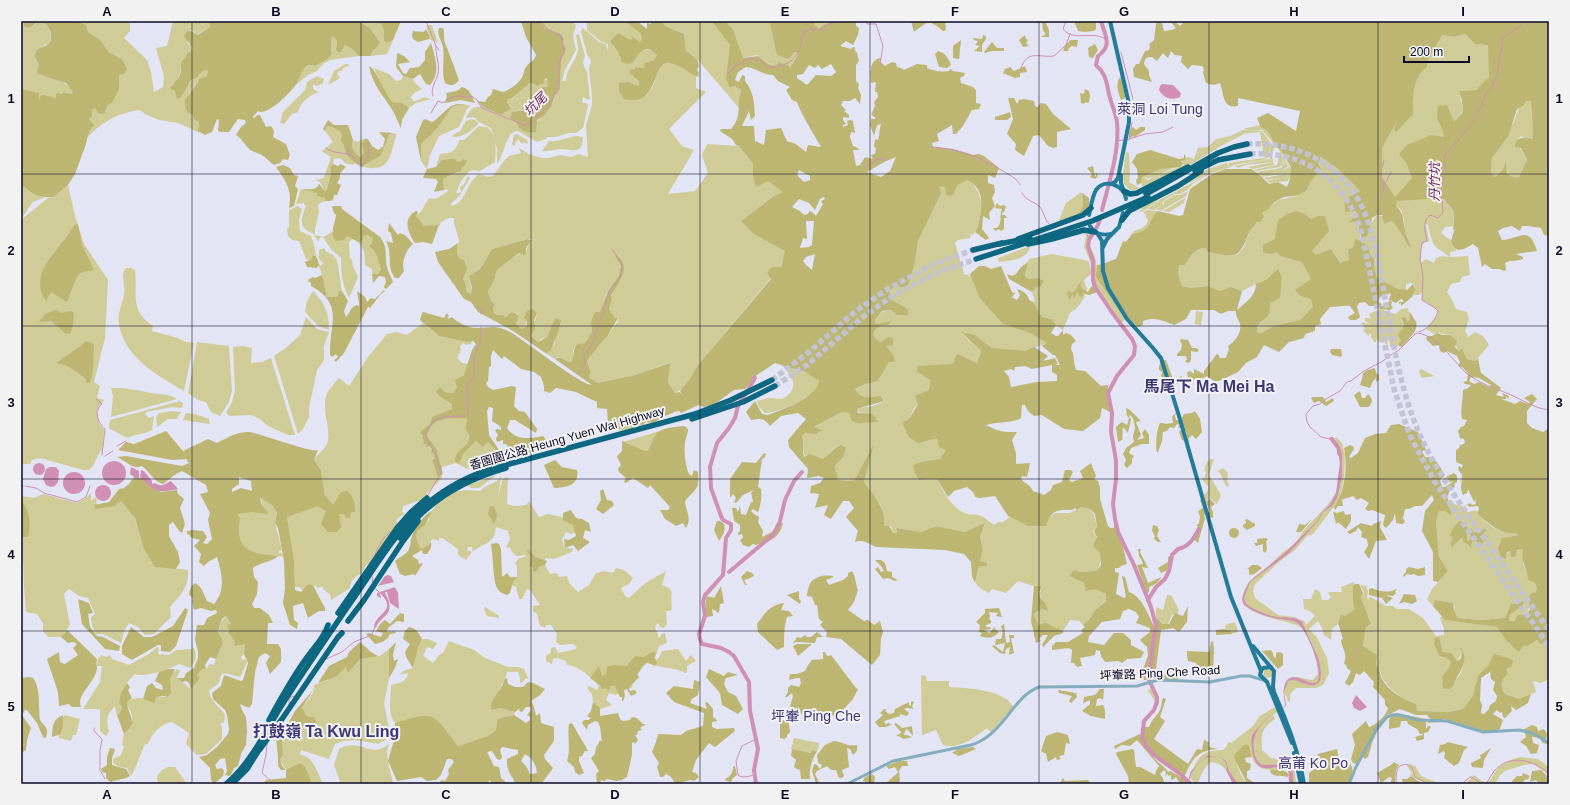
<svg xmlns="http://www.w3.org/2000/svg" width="1570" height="805" font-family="Helvetica,'Noto Sans SC',sans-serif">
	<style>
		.green { fill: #d0cc97; fill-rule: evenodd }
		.forest { fill: #bcb672; fill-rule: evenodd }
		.water { fill: #cf90b4 }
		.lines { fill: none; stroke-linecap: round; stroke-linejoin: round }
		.stream { stroke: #cf90b4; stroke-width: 1 }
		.river { stroke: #cf90b4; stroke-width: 4 }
		.highway-tunnel { stroke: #c3c3d5; stroke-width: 5.5; stroke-dasharray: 5.5 3; stroke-linecap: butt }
		.minor { stroke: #85adbc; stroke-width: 3 }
		.major { stroke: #227b98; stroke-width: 4 }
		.highway { stroke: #0d6781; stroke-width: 5.5 }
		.highway-bridge { stroke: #0d6781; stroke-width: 5.5 }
		.grid { fill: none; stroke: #0d0a26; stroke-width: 1; stroke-opacity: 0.55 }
		.labels { text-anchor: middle; stroke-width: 4; stroke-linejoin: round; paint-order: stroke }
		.street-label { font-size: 12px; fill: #0d0a26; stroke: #f2f2f2 }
		.water-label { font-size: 13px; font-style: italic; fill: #732959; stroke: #f2f2f2 }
		.quarter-label { font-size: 14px; fill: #3d3778; stroke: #f2f2f2 }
		.district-label { font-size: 16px; font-weight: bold; fill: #3d3778; stroke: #f2f2f2 }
		.neatline { fill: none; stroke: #0d0a26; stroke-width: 1.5 }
		.grid-label { font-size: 13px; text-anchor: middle; font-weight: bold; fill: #0d0a26 }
	</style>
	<rect width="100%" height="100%" fill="#e3e4f4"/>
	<g class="green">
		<path d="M 21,21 L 32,27 L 37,22 L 39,23 L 41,21 C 50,26 53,36 49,44 L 44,45 L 37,61 L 39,65 L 38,68 L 38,74 C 51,78 67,80 73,92 L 72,94 L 63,92 L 57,98 L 40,97 L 39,101 L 38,93 L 21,89 Z"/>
		<path d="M 76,21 L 130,21 L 130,31 L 124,38 L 147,60 L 151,72 L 154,92 L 163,87 L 164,76 L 156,48 L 167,46 L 173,21 L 209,21 L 210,27 L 197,35 L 193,31 L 190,30 L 187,43 L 192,47 L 193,50 C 175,61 186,74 172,85 L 177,95 L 182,95 C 186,86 197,73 205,70 L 208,71 L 207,76 L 199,79 C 197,84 194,86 192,90 C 189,98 190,113 194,120 L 199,122 L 198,131 L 200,133 L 178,123 L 159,120 L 145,114 L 140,110 C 119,112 100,123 86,139 L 88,134 L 93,128 L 89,119 L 92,110 L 95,108 L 102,114 L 104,114 L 108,105 L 112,103 L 119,90 L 119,75 L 122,59 L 109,52 L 99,39 L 88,32 L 82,23 Z"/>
		<polygon points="358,21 373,22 374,21 380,21 384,31 384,41 387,43 393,40 387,54 371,56 379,40 370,28"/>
		<path d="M 540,21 L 572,21 L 576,25 L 573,36 L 576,50 L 565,70 L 562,81 L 566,81 C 566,69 575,62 578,51 C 579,45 576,40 576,35 L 579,34 L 585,56 L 583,62 L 584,66 L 587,72 L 590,99 L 588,100 L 583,97 L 582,103 L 587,103 L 588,105 L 583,128 L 576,133 L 568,133 L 556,137 L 547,137 L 546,139 L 537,142 L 518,131 C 506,130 504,156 497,164 L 497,149 L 491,128 L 479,122 L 474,117 L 466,118 C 475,98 486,110 501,115 L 511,107 L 507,102 L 509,98 L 512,99 L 529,83 L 535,85 L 540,84 L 548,78 L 548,87 C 546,88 541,90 539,92 C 531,101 529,112 515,111 L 510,118 L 518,123 L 518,126 L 537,121 L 544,116 L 552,105 L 560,84 L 560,76 L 562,58 L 565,53 L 566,48 L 563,44 L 564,39 L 562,35 L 546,29 Z"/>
		<path d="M 587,21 L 625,21 L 641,34 L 642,40 L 640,42 L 632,37 L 631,40 L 629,40 L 613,46 L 618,52 L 621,60 L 635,60 L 638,52 L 650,49 L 657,55 L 654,60 L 647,62 L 644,68 L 635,67 L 639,86 L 632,83 L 646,96 C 648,93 652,89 653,86 C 659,70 661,55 682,67 C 687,70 691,73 696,76 L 696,88 L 706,92 L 669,129 L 682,146 L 694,150 L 668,194 L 695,191 L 708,173 L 702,155 L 707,144 L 739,146 L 753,164 L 753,175 L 768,181 L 784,192 L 774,196 L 741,221 L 756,235 L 786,251 L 780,268 L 767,273 L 771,278 L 697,366 C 692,376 686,389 675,393 L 668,382 L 669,363 L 635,375 L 598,383 L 589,377 L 590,368 L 587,361 L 604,339 L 607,337 L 618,321 L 618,318 L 615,318 L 609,309 C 611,304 610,298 612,293 C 617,281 624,280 623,264 L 615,257 C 629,270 613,281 607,292 C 604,298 604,307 600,312 C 598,316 594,319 591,322 L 592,332 L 585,343 L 577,344 L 573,350 L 573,361 L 570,363 L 564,359 L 558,357 L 555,359 L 547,354 L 555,343 L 555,337 L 561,324 L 555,318 L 547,337 L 541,339 L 538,342 L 531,336 L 537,313 L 527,320 L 526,328 L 522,329 L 516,324 L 518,318 L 518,314 L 513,312 L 505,319 L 494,313 L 488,292 L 488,288 C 494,285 494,280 495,274 C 497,267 519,253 526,251 L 531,239 L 528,239 L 492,249 L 480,269 L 469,276 L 472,292 L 470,294 C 464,290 467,284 463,279 L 465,273 L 457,254 L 459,240 L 454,223 L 454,218 L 448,218 L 441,222 L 440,225 L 425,227 L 423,226 L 422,223 L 416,216 L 416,214 L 420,213 L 429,198 L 436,199 L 448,191 L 447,189 L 444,190 L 443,180 L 446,177 L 458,173 L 462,166 L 461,162 L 441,161 L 436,167 L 440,154 C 454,153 454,151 460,140 L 464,140 L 479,126 L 487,127 C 497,135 496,150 495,162 L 480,171 L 473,170 L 469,172 L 461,181 L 456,193 L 459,193 L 461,192 L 460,187 L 464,184 L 468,176 L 470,178 L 460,195 L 451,204 L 453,206 C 468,199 465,184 479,174 L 488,177 L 493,176 L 503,162 L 509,156 L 521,153 L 519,148 L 529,154 L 542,158 L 549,158 L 560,155 L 572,157 L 578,154 L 588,157 L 586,125 L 592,105 L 592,95 L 589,69 L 591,61 L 587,54 L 581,32 L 582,29 L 583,28 L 599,42 L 606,44 L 608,52 L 608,44 L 600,41 L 587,30 Z"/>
		<path d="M 662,21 L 771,21 L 770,24 L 778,55 L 795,52 L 799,53 L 790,68 C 774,67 769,65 757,55 L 742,58 L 730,88 L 736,86 L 741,90 L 739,98 L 740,109 L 697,59 L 686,51 L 684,34 L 665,26 Z"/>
		<polygon points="800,21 832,21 831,24 816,28"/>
		<path d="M 427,25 L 432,25 L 438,43 L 429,39 C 430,33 426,30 427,25 Z"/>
		<path d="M 1465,34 L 1476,45 L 1480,44 L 1489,47 L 1490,78 L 1476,90 L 1459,91 L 1463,111 L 1453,124 L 1438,119 L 1442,129 L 1444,137 L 1406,163 L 1412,178 L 1450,205 L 1454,214 L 1453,226 L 1445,227 L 1441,233 L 1457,245 L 1456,251 L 1450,252 L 1450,257 L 1468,256 L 1470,275 L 1462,277 L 1460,282 L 1451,284 L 1447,292 C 1452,298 1453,303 1456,309 L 1467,312 L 1469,319 L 1465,331 L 1468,337 L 1475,332 L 1483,336 L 1489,345 L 1475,361 L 1467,359 L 1462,348 L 1459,351 L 1450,335 L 1437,333 L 1434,334 L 1426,329 L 1437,315 L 1438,310 L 1422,300 L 1422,292 L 1419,295 L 1414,295 L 1416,290 L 1414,284 L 1411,283 L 1406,284 L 1406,290 L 1397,291 L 1377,278 L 1374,266 L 1376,259 L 1370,255 L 1350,260 L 1340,266 L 1303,262 L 1311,279 L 1314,307 L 1299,321 L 1262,334 L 1257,334 L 1256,331 L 1258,326 L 1269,314 L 1270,303 L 1279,298 L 1282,278 L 1268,278 L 1242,291 L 1231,287 L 1220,291 L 1208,286 L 1191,288 L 1182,286 L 1178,273 L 1179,265 L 1185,265 C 1190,256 1195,248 1206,248 L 1207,252 L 1231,256 L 1238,254 L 1244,247 L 1250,231 L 1256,221 L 1262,213 L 1269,209 L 1275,201 L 1299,195 L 1306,191 L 1321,157 L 1335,166 L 1360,191 L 1344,199 L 1345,212 L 1355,211 L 1353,218 L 1349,223 L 1357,222 L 1361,241 L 1369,233 L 1371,223 L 1377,215 L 1383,216 L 1384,224 L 1392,221 L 1400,229 L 1411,245 L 1405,231 L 1404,219 L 1401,210 L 1396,206 L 1382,178 L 1382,148 L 1402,112 L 1413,66 L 1442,35 L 1452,37 ZM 1425,224 L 1428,225 C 1430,232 1431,242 1436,247 C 1440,251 1446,253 1449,257 L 1442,256 L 1436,258 L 1434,263 L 1426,259 L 1421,263 L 1421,248 L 1424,242 L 1429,242 L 1427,229 Z"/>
		<path d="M 332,36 L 337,41 L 336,50 L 341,52 L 345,45 L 352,49 L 359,56 L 330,60 L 323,64 L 317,71 L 308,75 L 296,85 C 299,76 304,63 315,66 L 328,59 L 331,53 Z"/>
		<polygon points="345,64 348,64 349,66 343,68 342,71 339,71 337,74 340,78 328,85 334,71"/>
		<polygon points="374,68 389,74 396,81 401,80 403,76 413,79 415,83 422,89 414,93 411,97 413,101 416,101 424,97 431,99 416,103 409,108 402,103 394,103 386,94"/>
		<path d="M 317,76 L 324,79 L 323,83 L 317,86 L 313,84 L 313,89 L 319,92 C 308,96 301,101 298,112 L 292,114 L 284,124 L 280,123 L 283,112 L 305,90 L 307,82 Z"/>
		<path d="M 1532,100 C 1528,115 1537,122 1531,140 L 1521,136 L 1516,141 L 1527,160 L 1525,168 L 1519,177 C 1507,179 1507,172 1506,163 L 1502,171 L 1495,177 L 1491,172 L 1492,158 L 1508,137 C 1507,131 1511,127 1514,122 C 1518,111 1517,103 1532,100 Z"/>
		<polygon points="463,104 471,106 467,109 459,127 439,136 430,155 427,169 421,161 421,144 437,129 452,107"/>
		<path d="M 472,119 L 477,121 L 478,124 C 471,131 464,137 453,137 L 453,135 L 460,131 L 466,121 Z"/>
		<path d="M 1260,125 L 1261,128 L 1268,132 L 1276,145 L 1282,151 L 1291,169 L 1290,177 L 1288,181 L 1270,183 L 1267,181 L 1280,178 L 1267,180 L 1264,178 L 1285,174 L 1276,175 L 1275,173 L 1275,175 L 1263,177 L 1257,172 L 1281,168 L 1284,164 L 1282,157 L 1283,164 L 1280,167 L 1256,171 L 1253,170 L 1277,165 L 1280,151 L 1288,166 L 1283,171 L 1289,167 C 1284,153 1272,142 1262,130 L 1252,131 L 1243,129 Z"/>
		<polygon points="327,126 341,131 350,158 356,163 352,165 345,163 340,158 334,159 333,164 330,167 331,174 325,192 320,182 316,180 324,178 331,157 322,151 333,142 325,131"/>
		<polygon points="1243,130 1262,131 1271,143 1268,158 1264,157 1260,132 1241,134 1244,134 1221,146 1195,162 1161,178 1159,175 1184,165 1181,161 1188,157 1194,159 1198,148 1208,147 1216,139 1230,136"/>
		<path d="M 393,133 L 396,134 L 396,136 C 392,148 391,168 375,168 C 371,169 367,167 363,167 C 367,164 372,161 376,157 C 384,151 385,137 393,133 Z"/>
		<polygon points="517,134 527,140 528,142 527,144 524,142 522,144 518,139 514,146 512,144 514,135"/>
		<path d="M 577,136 L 583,137 L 582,145 L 579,149 C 571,152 569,149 562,149 C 555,149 549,152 542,151 L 549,141 C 559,142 567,137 577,136 Z"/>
		<path d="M 366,138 L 363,144 L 364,153 L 361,157 C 354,154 350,147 353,140 L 357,142 Z"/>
		<polygon points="1271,143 1274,147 1272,156 1274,165 1252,169 1248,167 1273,162 1246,165 1238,168 1235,166 1269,159 1272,161 1269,157"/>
		<path d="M 1126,152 L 1129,153 C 1129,161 1131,176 1129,182 L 1141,189 L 1130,190 L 1124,184 L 1123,173 Z"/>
		<polygon points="1264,158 1268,159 1234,165 1231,167 1228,163"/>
		<path d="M 1226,163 L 1231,167 L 1208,174 L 1208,175 L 1194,183 L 1187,190 L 1180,194 L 1175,194 L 1164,200 L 1162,205 L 1154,210 L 1148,209 L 1161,199 L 1207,175 C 1192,181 1176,189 1162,197 C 1155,202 1147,211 1139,212 L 1145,205 L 1180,186 L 1206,170 Z"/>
		<path d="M 1176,167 C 1169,169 1153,180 1146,178 L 1147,176 L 1145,178 L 1148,180 L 1159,175 L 1160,178 L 1144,187 L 1143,183 L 1144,187 L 1142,186 L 1140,180 L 1142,177 L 1161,169 Z"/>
		<path d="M 967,180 L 972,182 C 974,186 977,190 979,194 C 983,206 981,225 973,235 L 962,233 L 971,235 L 970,238 L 958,240 L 955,243 L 964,274 L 966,275 L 970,274 L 967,278 L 971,275 L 1003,324 L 1032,334 L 1048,343 L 1021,352 L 992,348 L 975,335 L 961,333 L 981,351 L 977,363 L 918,367 L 916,371 L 930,380 L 929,391 L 914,408 L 909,419 L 902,422 L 937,437 L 947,450 L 940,460 L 921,462 L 919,480 L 937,479 C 944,493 952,509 967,514 C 971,515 976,514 979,515 C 986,517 989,523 995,525 L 998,522 L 1003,522 L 1010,517 L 1028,526 L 1048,518 L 1055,513 L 1069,513 L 1076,510 L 1081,507 L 1090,509 L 1094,515 L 1097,526 L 1093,531 C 1100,543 1105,560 1096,571 L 1080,572 L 1074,570 L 1069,576 L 1106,594 L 1106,600 L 1095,610 L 1088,622 L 1083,625 L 1079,621 L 1070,620 L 1063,631 C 1050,627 1053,622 1038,626 L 1034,614 L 1041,609 L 1047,611 L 1047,607 C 1041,599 1038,595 1042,586 L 1033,586 L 1018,581 L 1006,593 L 992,589 L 989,593 C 972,584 975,585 979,566 L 987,566 L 980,561 L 983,550 L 980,537 L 985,524 L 965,532 L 936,526 L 921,532 L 898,528 L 897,533 L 894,533 L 891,526 L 884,526 L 881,506 L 864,482 L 873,447 L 854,481 L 838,480 L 835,466 L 843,457 L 841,445 L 834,448 L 823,459 L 810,455 L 805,456 C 802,449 806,444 802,436 L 813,428 L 842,412 L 873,416 L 859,412 L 857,409 L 873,406 L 885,401 L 881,396 C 869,397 862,400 855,389 L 861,386 L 878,381 L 889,362 L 895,362 L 886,346 L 888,337 L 881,342 L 876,339 L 872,335 L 873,331 L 877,326 L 886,325 L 890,322 L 876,324 L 875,320 L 882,312 L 891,310 L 897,315 L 908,309 L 894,301 L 889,289 L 895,287 L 917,244 L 939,185 C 950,189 957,185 967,180 Z"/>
		<polygon points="21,185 35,195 45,197 33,202 21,219"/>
		<polygon points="68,185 75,216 84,244 108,280 105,338 94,382 100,386 97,398 104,400 97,411 99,424 104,429 103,448 98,455 93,466 89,470 83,470 40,458 32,460 30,464 21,464 21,220 48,198 53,197"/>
		<path d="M 301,189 L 318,192 L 324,196 L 324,200 L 328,201 L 322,202 L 318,205 L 319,212 L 315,229 L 315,235 L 323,237 L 334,231 L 347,236 L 352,239 L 349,242 L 350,258 L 352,260 L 353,266 L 358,277 L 349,298 C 342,285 341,271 341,258 L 331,249 L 323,237 L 320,238 L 318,242 L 314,234 C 297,227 301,220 306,206 L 303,203 L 296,204 Z"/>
		<polygon points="1188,191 1186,196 1161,211 1156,209 1164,204 1164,201 1175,195 1180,195"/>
		<polygon points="1080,193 1082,193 1083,205 1078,215 1061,221 1059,220 1066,203"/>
		<polygon points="1185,198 1184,203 1169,212 1163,211"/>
		<polygon points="298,206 302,209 299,220 300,231 311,236 314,244 316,256 313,256 313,259 309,260 306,259 299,241 292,240 288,236 287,229 289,227 289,210"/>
		<path d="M 1147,210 L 1158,211 C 1145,226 1154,230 1132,234 L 1134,231 C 1141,229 1148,226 1148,219 L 1146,218 L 1146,215 L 1143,212 Z"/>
		<path d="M 1087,233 L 1094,236 L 1090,241 L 1090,248 C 1097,256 1097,267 1096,277 L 1125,319 L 1120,325 L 1092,284 L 1091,274 L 1084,280 L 1087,289 L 1084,298 L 1078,307 L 1070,313 L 1063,330 L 1042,317 L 1033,302 L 1035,301 L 1032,292 L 1035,288 L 1037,278 L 1028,279 L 1025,274 L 1026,265 L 1029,259 L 1052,254 L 1089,261 L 1091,272 L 1091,263 L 1084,247 Z"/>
		<path d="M 367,234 L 373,238 L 372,249 C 379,255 379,262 381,271 L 378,274 L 373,274 L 372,275 L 372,269 L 365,265 L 364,251 L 358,242 L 362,242 L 364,236 Z"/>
		<path d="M 1030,246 C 1028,260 1010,261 999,262 L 998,258 Z"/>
		<path d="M 324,248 L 326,252 C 331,252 334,256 337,260 L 342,291 L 339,291 L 337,297 L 327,297 L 320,268 L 318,266 L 319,264 L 321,266 L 323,263 L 319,259 L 319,250 Z"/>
		<path d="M 126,268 L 131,268 L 135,270 C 138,295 129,310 153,326 L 152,331 L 178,338 L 186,342 L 194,343 L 184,391 C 157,375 126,359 119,325 C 117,315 122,304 124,295 C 126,286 120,274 126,268 Z"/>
		<path d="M 313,291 C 325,303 329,313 329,330 L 318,326 L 305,312 L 307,301 Z"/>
		<polygon points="1408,308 1410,320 1407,321 1401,319 1404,325 1401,329 1401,341 1396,348 1390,347 1389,340 1387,341 1388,344 1386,345 1385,342 1379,342 1377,339 1375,343 1371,337 1371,334 1369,334 1369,336 1363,331 1365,329 1363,325 1360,324 1364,322 1366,324 1370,324 1365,321 1365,318 1371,318 1369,314 1380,309 1396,314 1401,309"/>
		<polygon points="1196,311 1203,312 1201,325 1195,324"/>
		<polygon points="306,317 317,329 329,332 324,346 324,360 317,370 309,408 309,417 303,429 298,434 274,356 287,347 300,335"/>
		<path d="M 423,323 L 439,336 L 466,342 L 472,341 L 471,344 L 466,345 L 463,343 L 460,347 L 461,350 L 457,358 L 462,363 L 468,364 L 465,374 L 456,380 L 458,388 L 454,393 L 437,391 L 440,396 L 453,404 L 452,410 L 432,417 L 430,424 L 421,432 L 423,435 L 422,438 L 432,450 L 435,457 L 432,460 L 435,467 L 442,473 L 436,448 L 427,436 C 433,417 448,418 465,418 L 467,419 L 467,430 L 469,439 L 464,447 L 460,450 L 464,452 L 476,441 L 488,441 L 505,456 L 467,469 L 456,463 L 442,467 L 442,478 L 427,493 L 426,502 L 418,501 L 403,506 L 402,511 L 405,515 L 401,516 L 396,520 L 398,525 L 387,537 L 386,540 L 369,564 L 366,565 L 362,573 C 356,576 350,580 350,588 L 331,600 L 330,594 L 324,590 L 322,586 L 319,588 L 313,585 L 308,584 L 303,590 L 299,587 L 295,587 L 294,560 L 287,517 L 325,495 L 321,470 L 314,460 C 318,452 327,450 328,440 C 330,426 322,410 326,396 C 328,390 335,383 339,378 L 349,386 L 368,357 L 387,334 L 396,332 L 407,335 Z"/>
		<polygon points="197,342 229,346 232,391 229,402 220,416 211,412 206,402 198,400 188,393"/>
		<polygon points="242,346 252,348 251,363 262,362 271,358 295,435 288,435 268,426 260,419 251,415 230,416 226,413 232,402 235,391 233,347"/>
		<path d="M 781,364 L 811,375 L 819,381 C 818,387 814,393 809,397 C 802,402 774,413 765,413 L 759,407 L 757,401 L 769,398 L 782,399 C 784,397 788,396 790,393 C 799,383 788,372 781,364 Z"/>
		<polygon points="1421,369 1434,376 1422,378 1419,372"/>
		<path d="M 111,388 C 126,388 138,390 152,393 C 162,395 167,393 177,399 L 111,417 L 113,397 Z"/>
		<path d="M 180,401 L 183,403 L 182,408 L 172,407 L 146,412 L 145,414 L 149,418 L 154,416 L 152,430 C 145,434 135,434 127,438 L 109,428 L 110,420 Z"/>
		<polygon points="172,411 181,412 177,419 168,419 157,427 156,418 159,413"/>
		<polygon points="186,413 195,414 209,419 210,424 183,420"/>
		<path d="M 638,424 L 643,427 L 619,433 C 622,426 630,425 638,424 Z"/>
		<polygon points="663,430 656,434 649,450 645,451 623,442"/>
		<path d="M 1336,437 L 1342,443 L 1345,455 L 1344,479 L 1339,500 L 1313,534 L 1307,536 L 1295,550 L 1279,562 L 1255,584 L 1253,591 L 1255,598 L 1278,615 L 1294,617 L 1304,621 L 1306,625 L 1315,616 L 1310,611 L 1304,609 L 1303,599 L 1311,599 L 1315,589 L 1320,592 L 1322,600 L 1328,600 L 1331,597 L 1328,593 L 1329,592 L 1342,592 L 1341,587 L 1354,582 L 1354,604 L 1356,609 L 1345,616 L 1341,615 L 1337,625 L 1332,629 L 1331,640 L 1324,635 L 1322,628 L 1318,621 L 1309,629 L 1316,636 L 1327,658 L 1329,673 L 1323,685 L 1316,688 L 1296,688 L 1290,694 L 1290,701 L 1288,702 L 1287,697 L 1283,692 C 1289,670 1296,678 1313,680 L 1318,674 C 1318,663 1310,634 1300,627 C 1288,619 1239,617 1243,596 C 1245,580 1259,574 1270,565 C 1274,561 1277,557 1281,554 C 1285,550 1291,547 1295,543 C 1299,539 1301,534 1304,530 C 1321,510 1343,497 1340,467 C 1339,458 1339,451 1333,444 Z"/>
		<polygon points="1211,459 1214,459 1209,475 1221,495 1217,504 1210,498 1206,502 1204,495 1208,490 1208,486 1202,479 1205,477 1206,472 1204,471 1207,462"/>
		<polygon points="1223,468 1228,473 1227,482 1229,484 1228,487 1226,486 1220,473 1214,469 1218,471"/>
		<polygon points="496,475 479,488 471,488 468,485"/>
		<path d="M 501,476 L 498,497 L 502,481 L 506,477 L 508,478 L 507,504 L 515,506 L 526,505 L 529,501 L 539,517 L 548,514 L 571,519 L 577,532 L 571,534 L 566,532 L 562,539 L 564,547 L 573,549 L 572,552 L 554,559 L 545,558 L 545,565 L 550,574 L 557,573 L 559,577 L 567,576 L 569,583 L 578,592 L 589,585 L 596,573 L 604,571 L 613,573 L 616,568 L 624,570 L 633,578 L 629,584 L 621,588 L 625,596 L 629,598 L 644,584 L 666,571 L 662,585 L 669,588 L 672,592 C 670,599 673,605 671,611 L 666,611 L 667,624 L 664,628 L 661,628 L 658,623 L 655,627 L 659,638 L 663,633 L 665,633 L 667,643 L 659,646 L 655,658 L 656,660 L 659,658 L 662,651 L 678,649 L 686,661 L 691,655 L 696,661 L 687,666 L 687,672 L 686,673 C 673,667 659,668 647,663 L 643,666 L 637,675 L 639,677 L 631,685 L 633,687 L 623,690 L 616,695 L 609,693 L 606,700 L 612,705 L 601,709 L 593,702 L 592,694 L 587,688 L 589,686 L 597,690 L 599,686 C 590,677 580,666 567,665 L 566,661 L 557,658 L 553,659 L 552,664 L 546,661 L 546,656 L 551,652 L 551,648 L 555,647 L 558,653 L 576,649 L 577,647 L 573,644 L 560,645 L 556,642 L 557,634 L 551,625 L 546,625 L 545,628 L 540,626 L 537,614 L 533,611 L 533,606 L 540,605 L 530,590 L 527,589 L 522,599 L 519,599 L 516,587 L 511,585 L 513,580 L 517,577 L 517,566 L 515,563 L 518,559 L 526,556 L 525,555 C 516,557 514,556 510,548 L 506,547 L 510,540 L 508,531 L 496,527 C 494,546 484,541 473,552 L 472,547 L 468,547 L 467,550 L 472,552 L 466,560 L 458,555 L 458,549 L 442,538 L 439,538 L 439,541 L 433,539 L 429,542 L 429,545 L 421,550 L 418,545 L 416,536 L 418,530 L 429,520 L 429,515 L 437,504 L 453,492 L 466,490 L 480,491 C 486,484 497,484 501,476 Z"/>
		<path d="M 91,493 L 91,501 L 96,497 L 97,502 L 95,509 L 120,500 L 134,516 L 144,547 L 155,567 L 165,567 L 188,570 C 189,588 181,594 170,607 L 171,617 L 154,634 L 145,635 L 138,627 L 129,623 L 125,629 L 121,643 L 103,634 L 96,634 L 92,626 L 91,617 L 95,614 L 88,598 L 79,596 L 69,589 L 64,594 L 70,625 L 61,637 L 48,637 L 43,631 L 43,623 L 37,614 L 26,612 L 24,586 L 21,496 L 34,498 L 43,494 L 77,503 L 86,498 Z"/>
		<polygon points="260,497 273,506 277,513 275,523 282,550 279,551 279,553 282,553 283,557 280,556 258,559 239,545 234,516 240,505 264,509"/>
		<path d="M 1448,500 L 1452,500 L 1454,504 L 1460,506 L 1462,505 L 1464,510 L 1468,512 L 1476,510 C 1479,519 1498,532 1507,533 C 1513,533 1515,533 1520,535 L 1502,538 L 1505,559 L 1506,553 L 1523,549 L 1523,564 L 1528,573 L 1528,580 L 1535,583 L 1537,589 C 1529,602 1531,621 1509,621 L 1510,615 L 1524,604 L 1520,601 L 1516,604 L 1511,603 L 1505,618 L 1479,620 L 1458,618 L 1454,611 L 1455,607 L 1453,603 L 1435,600 L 1433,606 L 1427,599 L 1432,589 L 1448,571 L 1439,557 L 1436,521 L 1438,511 L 1446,510 L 1448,506 Z"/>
		<path d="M 1360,585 L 1369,587 L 1366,587 L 1368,591 L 1367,599 L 1371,597 L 1386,606 L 1393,606 L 1397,609 L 1409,609 L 1423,618 L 1436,636 L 1444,635 L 1444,629 L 1440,618 L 1442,616 L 1446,620 L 1497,627 L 1523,646 L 1529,645 L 1537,640 L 1541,644 L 1549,643 L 1549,679 L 1541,683 L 1533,681 L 1536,692 L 1519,699 L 1505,694 L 1488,666 L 1478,675 L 1473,697 L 1463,709 L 1449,712 L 1416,711 L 1416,704 C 1402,698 1391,692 1383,679 C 1380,674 1381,668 1376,664 L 1376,655 L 1363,646 L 1366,627 L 1371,624 L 1361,597 L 1364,592 ZM 1435,638 L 1439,638 L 1443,652 L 1457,661 L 1462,653 L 1459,648 L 1460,647 C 1467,655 1464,675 1454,681 C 1451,683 1446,684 1442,685 L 1452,663 L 1447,659 L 1439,656 Z"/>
		<polygon points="1167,595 1171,595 1179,610 1177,614 1172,615 1168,624 1164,624 1156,617 1156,607 1163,610"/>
		<polygon points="485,607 499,616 499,618 487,616 484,609"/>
		<path d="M 227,616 L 232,623 L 228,633 L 241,644 L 245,644 L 244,654 L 241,657 L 243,661 L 245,658 L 247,662 L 240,677 L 224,673 L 221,675 C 219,687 216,684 209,691 C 210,701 220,707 225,715 L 224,723 L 220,723 L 222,727 L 222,739 L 206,754 L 197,755 L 186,744 L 189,733 L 172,722 C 160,724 152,733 148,744 L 145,744 C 140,755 137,766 131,776 L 127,768 L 120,767 L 113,763 L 113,759 L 121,755 L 124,747 L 122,744 L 124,734 L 129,729 L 133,723 L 131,712 L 127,705 L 128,701 C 135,696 147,698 155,702 L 156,697 L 168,697 L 170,678 L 177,669 L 180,671 L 177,678 L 191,689 L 199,678 L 197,675 L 202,669 L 206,669 L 210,664 L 214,665 C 215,661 217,656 218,652 C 221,640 214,625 227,616 Z"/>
		<polygon points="1235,622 1238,632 1232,634 1231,631 1226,629 1225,625"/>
		<path d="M 422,639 L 428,639 L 437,643 L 433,649 L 427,647 L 423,656 L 433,663 L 439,655 L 443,653 L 449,641 L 474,650 L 485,658 L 508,667 L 518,667 L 524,669 L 529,679 L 526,678 L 523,682 L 520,683 L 520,678 L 518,672 L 507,672 L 505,682 L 502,684 L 491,710 L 500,708 L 515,712 L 514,715 L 497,719 L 496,730 L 488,736 L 458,746 C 435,714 434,711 395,723 C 387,714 391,696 391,685 C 399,683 407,682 408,673 L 400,675 L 403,671 L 413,668 L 419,645 Z"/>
		<path d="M 159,647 L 158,654 L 169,655 L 176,650 L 192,649 L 194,647 C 197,657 196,661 190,668 L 179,664 C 170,669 145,678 135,674 L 128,681 L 121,693 L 122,706 L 120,713 L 117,715 L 115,707 C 105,715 107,721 109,732 L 106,736 L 100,731 L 100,709 L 83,709 L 100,682 L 102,666 L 97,666 L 98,659 L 101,655 L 106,657 L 110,655 L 112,659 L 129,665 L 149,654 L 156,648 Z"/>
		<path d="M 389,649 L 389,678 L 384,704 L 390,732 L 389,738 L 378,744 L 356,740 L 343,741 L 335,744 L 329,759 L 301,750 L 300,755 C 313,755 318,774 323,784 L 309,784 L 311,781 C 298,775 284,773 280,759 L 283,755 L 282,739 L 285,732 L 293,728 L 310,726 L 302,708 L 313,693 L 314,685 L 336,677 L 346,666 L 348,673 L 360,659 L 371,656 L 380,656 Z"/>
		<circle cx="1268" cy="673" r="4.5"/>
		<path d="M 921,675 L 926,676 L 927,681 L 949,681 L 949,687 C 966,688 1005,689 1013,707 L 991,732 L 987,728 C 975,737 959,750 943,745 L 936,730 L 922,735 Z"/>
		<path d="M 1151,688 L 1159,698 L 1156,708 L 1149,716 L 1148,714 C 1157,706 1156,700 1148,691 Z"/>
		<path d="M 1275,707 L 1278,712 L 1273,715 L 1275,719 C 1261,729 1261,734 1262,750 L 1271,758 L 1294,762 L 1296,784 L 1289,784 L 1288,770 C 1275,769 1257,774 1252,757 C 1251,753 1251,749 1249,745 L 1244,746 L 1234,758 C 1239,766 1240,780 1250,784 L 1233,784 C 1227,772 1226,765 1212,762 C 1205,765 1200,776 1198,784 L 1195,784 L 1190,777 C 1197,757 1202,750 1223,750 L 1227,746 L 1228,742 L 1231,743 L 1252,727 L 1260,716 Z"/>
		<path d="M 65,715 L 80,719 L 76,735 L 73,735 L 71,741 L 59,738 C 58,729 58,722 65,715 Z"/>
		<polygon points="794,738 819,743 819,746 817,751 812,750 812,753 791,749"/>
		<path d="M 389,744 C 384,758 391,770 393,784 L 341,784 L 334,765 L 339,749 C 358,739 367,753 380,749 C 383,748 386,746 389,744 Z"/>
		<path d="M 1520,757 L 1538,759 L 1549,767 L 1549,775 L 1533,764 L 1524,765 L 1505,771 L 1500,775 L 1495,784 L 1451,784 L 1466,783 L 1474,775 C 1480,779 1484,785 1491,780 C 1495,767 1507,760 1520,757 Z"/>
		<path d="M 1410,764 L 1415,766 L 1421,776 L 1440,784 C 1426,784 1422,783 1410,775 L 1412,773 L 1407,766 Z"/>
		<polygon points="168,767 175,767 187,784 158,784 157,776 162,770"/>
	</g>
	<g class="forest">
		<path d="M 23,21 L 40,21 L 39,23 L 37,22 C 32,26 32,29 24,26 Z"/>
		<path d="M 41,21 C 54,21 76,17 86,26 L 88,32 L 99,39 L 109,52 L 122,59 L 127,69 L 124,74 L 119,75 L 119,90 L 112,103 L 108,105 L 104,114 L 98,113 L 95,108 L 92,110 L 92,116 L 89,119 L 94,125 L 88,134 L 86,144 L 75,174 L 68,185 L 57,194 L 53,197 L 45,197 L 35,195 L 21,185 L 21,89 L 39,93 L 39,100 L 41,95 L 43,95 L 56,98 L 56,94 L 57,93 L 62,94 L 63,92 L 72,94 L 73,92 L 66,83 L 38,74 L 37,72 L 39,65 L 35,56 L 37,50 L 49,44 C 54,36 50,26 41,21 Z"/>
		<path d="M 209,21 L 358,21 L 370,28 L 380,42 C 378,48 372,49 371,56 L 359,56 L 352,49 L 345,45 L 341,52 L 338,52 L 336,50 L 337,41 L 332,36 L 331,50 L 332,54 L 328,59 L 315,66 C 302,62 301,78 295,86 C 289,94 270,113 260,112 L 258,111 L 252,118 L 254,118 L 258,115 L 260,115 L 266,127 L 271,126 L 274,131 L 273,137 L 286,144 L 290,155 L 288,160 L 283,159 L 280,163 L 274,165 L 262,155 L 250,150 L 240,138 L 236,135 L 241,127 L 246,123 L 245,120 L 238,119 L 229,132 L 221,132 L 218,131 L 219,120 L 217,119 L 212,132 L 205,135 L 198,131 L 199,122 L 194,120 L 192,114 L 188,113 C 184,107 183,98 190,95 C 192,88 197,86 199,79 L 207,76 L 208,71 L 205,70 C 199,72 199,78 191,80 C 187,86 185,92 180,98 L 177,99 L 175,91 L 170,88 L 179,77 L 181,71 L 181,63 L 188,53 L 193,50 L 192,47 L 184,37 L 186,32 C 192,30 192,32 198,35 L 210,27 Z"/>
		<polygon points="380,21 401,21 393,40 387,43 384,41 384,31"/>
		<path d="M 521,21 L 540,21 L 546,29 L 562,35 L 564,39 L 563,44 L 566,48 L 565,53 L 562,58 L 560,76 L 560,84 L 558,92 L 555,95 L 552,105 L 544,116 L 537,120 L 536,132 C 529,134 519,131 517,123 L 510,118 L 512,112 C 522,111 532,109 533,97 L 537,96 L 537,92 L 543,87 L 548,87 L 547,78 L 545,79 L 543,84 L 540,84 L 538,86 L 530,83 L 511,99 L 509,98 L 507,102 L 511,108 L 501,115 L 483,107 L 477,101 L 485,102 L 488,97 L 491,95 L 493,89 L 503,92 C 509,90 518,84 521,79 C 524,75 523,71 526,67 C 529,62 534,62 536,55 L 526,37 Z"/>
		<path d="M 625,21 L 637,21 L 647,29 L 647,23 L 651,24 L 650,21 L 662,21 L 665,26 L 684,34 L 686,51 L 697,59 L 699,66 L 697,70 L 699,73 L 698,77 C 688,73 681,65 670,63 C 651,60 660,109 624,99 L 619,91 L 619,83 L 628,82 L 639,86 L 638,80 L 630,73 L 630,71 L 632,69 L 635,70 L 635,67 L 644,68 L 645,63 L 654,60 L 657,55 L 650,49 C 631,50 640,69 622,62 L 618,52 L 610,41 L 618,33 L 630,40 L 632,39 L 631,36 L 640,42 L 642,40 L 641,34 Z"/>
		<path d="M 712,21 L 725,21 L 733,30 L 743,58 L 758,56 L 768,64 L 776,66 L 778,62 L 788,65 L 790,68 L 799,53 L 795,52 L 788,59 L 777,55 L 770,24 L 772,21 L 801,21 L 808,23 L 815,21 L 814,25 L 819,28 C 830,20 842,21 856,21 L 856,26 L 859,28 L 858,35 L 853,45 L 846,41 L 840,46 L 851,49 L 853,47 L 856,48 L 854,49 L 857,53 L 859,61 L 856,65 L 856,81 L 859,84 L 858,88 L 861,95 L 860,104 L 855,98 L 850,101 L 843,101 L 841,105 L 846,110 L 844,111 L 849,115 L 849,118 L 843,117 L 843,120 L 846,124 L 843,125 L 843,127 L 848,125 L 847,121 L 850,120 L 853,121 L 855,133 L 851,132 L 850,137 L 853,146 L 858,148 L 859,150 L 853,150 L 856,166 L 860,165 L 865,157 L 873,159 L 871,155 L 875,154 L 876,148 L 874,147 L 875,139 L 878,140 C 880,134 879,130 881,124 L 877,125 L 874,136 L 870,125 L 871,119 L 875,119 L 875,117 L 871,115 L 875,106 L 874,102 L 878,97 L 877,92 L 875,92 L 876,82 L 871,83 C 870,74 869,59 881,58 L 881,60 L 879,61 L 885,66 L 892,62 L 896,63 L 897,67 L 901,68 L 904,70 L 917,64 L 927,65 L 927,68 C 934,71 942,72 949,71 L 950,69 L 953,71 L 965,73 L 964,76 L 960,78 L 961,83 L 973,87 L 976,90 L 976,103 L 981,104 L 979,109 L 972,110 L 963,126 L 956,134 L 953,134 L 952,125 L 937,134 L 939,141 L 932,143 L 933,147 L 953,149 L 973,155 L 979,154 L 984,156 L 999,168 L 995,178 L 988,175 L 988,183 L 994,185 L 995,192 L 992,198 L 995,206 L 989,213 L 990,220 L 983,216 L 982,229 L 989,238 L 986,240 L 975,232 C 980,226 983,202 980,194 C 978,188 973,182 967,180 L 958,185 L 952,196 L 946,195 L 945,187 L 939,186 L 941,193 L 918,241 L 914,266 L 907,287 L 895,287 L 889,290 L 894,301 L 908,309 L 908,315 L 897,315 L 891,310 L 882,311 L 875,320 L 876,324 L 892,321 L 888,325 C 880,326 875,326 873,335 L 876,339 L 881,342 L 888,337 L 893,338 L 893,345 L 886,346 L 894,356 L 895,362 L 889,362 L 878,381 L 863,385 L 855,389 C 862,400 869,397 881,396 L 884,401 L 857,409 L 858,413 L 873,414 L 878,422 L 858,423 L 852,421 L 849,413 L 842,412 L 814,427 L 822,430 L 816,434 L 806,433 L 802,436 C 805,444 802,449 804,457 L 810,454 L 823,459 L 835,448 L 841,445 L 846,448 L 843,457 L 835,466 L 838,480 L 854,481 L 874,444 L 864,482 C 874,496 886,508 884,526 L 889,526 L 894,533 L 897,533 L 897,528 L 921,532 L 936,526 L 965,532 L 985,523 L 980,537 L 983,550 L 980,561 L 987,563 L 987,566 L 979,566 L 975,583 L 972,576 L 971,562 L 964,554 L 945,550 L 876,547 C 869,544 862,539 855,542 L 858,531 L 846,517 L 854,508 L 849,501 L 843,501 L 831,519 L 824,515 L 828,505 L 815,508 L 819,494 L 810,493 L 811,486 L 820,483 L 824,478 L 819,476 L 807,478 L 808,469 L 789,447 L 788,440 L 806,419 L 798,413 L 781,416 L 770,426 C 764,418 760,418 751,420 L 746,412 L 755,401 L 762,414 L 768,415 C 784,408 815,400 819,381 L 805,372 L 778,364 L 775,363 L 757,375 L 745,389 L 734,390 L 712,406 L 702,407 L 700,405 C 693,406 688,411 681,413 L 679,411 C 673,412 659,418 654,423 L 646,422 L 643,425 C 626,421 623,437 608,424 L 607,409 L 597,408 L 597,402 L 576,392 L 556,388 L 550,393 L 544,391 L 544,386 L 541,377 L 534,372 L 521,369 L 504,356 L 502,359 L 493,350 L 491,356 L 491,366 L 489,367 L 488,381 L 486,383 L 488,387 L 493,390 L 512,386 L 516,387 L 514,406 L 519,411 L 525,412 L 537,429 L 536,433 L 515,420 L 510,420 L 507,428 C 515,440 529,439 543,436 L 550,445 L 539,448 L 533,452 L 522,453 L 509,458 L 503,450 L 505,449 L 511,450 L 506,444 L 503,444 L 503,440 L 497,442 L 496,439 L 498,435 L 495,430 L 497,429 L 501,430 L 501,427 L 492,421 L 493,408 L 489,407 L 487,411 L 489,435 L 499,450 L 497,451 L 488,442 L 483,447 L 476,441 L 463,454 L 459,464 L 455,461 C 456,449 464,450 468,441 C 471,436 467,434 466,429 C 466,426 466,422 467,419 L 465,418 C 447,419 433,416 427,436 L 436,448 L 443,474 L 437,476 L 435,467 L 432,460 L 435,458 L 433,453 L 431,452 L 432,449 L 429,446 L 425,447 L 427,444 L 423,444 L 424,441 L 422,438 L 423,436 L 420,432 L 430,424 L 432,417 L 452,409 L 452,404 L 439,396 L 436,391 L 440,387 L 445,392 L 453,393 L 457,388 L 455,380 L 464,375 L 472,350 L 476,344 L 473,341 L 466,342 L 439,336 L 420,320 L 421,316 L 423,312 L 444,318 L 447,313 L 449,316 L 447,318 L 448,319 L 452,317 C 458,323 468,328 477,328 C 491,328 495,324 510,332 C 526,341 579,384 592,385 L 555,359 C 562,355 565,362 571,362 C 575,357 572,351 577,344 L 585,343 L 592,332 L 591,322 L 595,312 L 600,312 L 608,291 L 619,275 L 621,266 L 614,254 C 634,265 619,282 611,295 L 612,299 L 609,309 L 615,318 L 618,318 L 607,337 L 604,339 L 587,361 C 589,367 592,371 589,377 L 598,383 L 635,375 L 670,363 L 668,382 L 675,393 L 679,392 L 682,394 L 680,391 L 690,379 L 697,366 L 771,279 L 767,273 L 772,267 L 781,267 L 785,251 L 754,234 L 741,221 L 774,196 L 783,192 L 768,181 L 756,187 L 753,175 L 753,164 L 739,146 L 736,145 L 732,139 L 720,131 L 721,129 L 731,129 C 743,116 736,105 741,90 L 735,86 L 730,88 L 726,79 L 730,45 ZM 831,64 L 836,72 L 831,76 L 816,75 L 807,85 L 797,78 L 797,75 L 803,74 L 809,65 L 815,68 L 818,65 L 822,69 ZM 746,67 C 757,68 762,75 773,75 L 778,81 L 790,87 L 786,90 L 792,100 L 797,102 C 803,118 813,132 821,147 L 808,145 L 806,152 L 796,144 L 787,141 L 781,128 L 766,130 L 764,145 L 755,141 L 754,126 L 742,126 L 749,111 L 751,120 L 755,116 C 754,102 754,92 745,81 L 745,76 L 742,75 L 739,82 L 735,80 L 738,72 ZM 896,157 L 890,171 L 881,177 L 867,172 L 884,162 ZM 799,170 L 810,176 L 810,180 L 804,182 L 797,175 ZM 824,197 L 825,199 L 821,201 L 823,204 L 816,216 L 812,212 L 809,211 L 808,214 L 804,215 L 800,211 L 792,207 L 799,199 L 809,203 L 815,210 L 820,199 ZM 806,221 L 814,221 L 812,245 L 809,247 L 800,248 L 803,238 L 807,239 ZM 815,254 L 812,270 L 806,265 L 803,261 L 806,257 Z"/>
		<path d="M 911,21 L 945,21 L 946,30 L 943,31 C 928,19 929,21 914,32 Z"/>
		<polygon points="1042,21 1045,21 1049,30 1049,37 1041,37 1046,34 1043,31"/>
		<polygon points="1074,21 1096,21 1096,29 1094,31 1085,32 1078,31"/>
		<path d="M 1158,21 L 1162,23 L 1164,31 L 1172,30 L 1176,28 L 1170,21 L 1174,21 L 1180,26 L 1183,23 L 1181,21 L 1549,21 L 1549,236 L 1544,235 L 1541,228 L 1528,226 L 1522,226 L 1520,231 L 1512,226 L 1503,228 L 1498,231 L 1502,240 C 1520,239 1529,224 1537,251 L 1516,254 L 1523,257 L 1523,259 C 1515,262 1513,259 1505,263 L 1506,270 L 1504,271 L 1499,269 L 1492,269 L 1485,264 L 1482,267 L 1478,248 L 1473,244 L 1464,249 L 1458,250 L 1454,247 L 1451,241 L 1454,231 C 1452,226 1455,220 1454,214 C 1453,207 1447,203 1442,198 L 1397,201 L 1396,206 C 1404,213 1403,221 1405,230 C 1406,237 1411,242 1411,249 C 1404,240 1400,229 1392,221 L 1384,224 L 1382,215 L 1377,215 L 1372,218 L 1369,233 L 1362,242 L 1368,246 L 1370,255 L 1375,259 L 1374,266 L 1377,278 L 1398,289 L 1407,290 L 1413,284 L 1416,290 L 1412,297 L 1401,306 L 1401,303 L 1399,304 L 1399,302 L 1403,302 L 1403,300 L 1401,299 L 1396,303 L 1389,300 L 1391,293 L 1380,297 L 1378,302 L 1382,304 L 1381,306 L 1382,306 L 1388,304 L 1388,302 L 1390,301 L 1392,302 L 1391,305 L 1393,308 L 1390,310 L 1380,309 L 1379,306 L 1369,306 L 1365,302 L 1359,303 L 1357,307 L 1360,317 L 1356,320 L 1350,320 L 1348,317 L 1355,313 L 1350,306 C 1344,305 1337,307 1330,307 L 1320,319 L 1321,324 L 1315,326 L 1315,331 L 1305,334 L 1304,338 L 1289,342 L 1279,352 L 1264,345 L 1257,357 L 1246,363 L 1238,372 L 1219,381 L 1214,381 L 1207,376 L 1199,380 L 1206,384 L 1204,386 C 1199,385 1197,383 1197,378 L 1192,380 L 1190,378 L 1188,380 L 1185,379 L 1188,377 L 1187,372 L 1190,371 L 1194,374 L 1194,369 L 1204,374 L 1204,371 L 1216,355 L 1218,354 L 1220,358 L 1226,358 L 1229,349 L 1228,346 C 1235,341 1242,333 1240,324 C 1238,317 1236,319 1236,311 L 1228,311 L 1221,314 L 1214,310 L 1191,310 L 1186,319 L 1174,325 C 1164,321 1154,316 1143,321 L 1143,325 L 1138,327 L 1120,312 L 1096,277 L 1097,265 C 1103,265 1109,261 1116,259 L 1123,241 L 1126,242 L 1132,234 C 1153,230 1145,225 1158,211 L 1179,216 L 1183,215 L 1190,189 L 1212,174 L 1226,169 L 1251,169 L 1260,175 L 1269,184 L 1278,182 L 1287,187 L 1290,179 L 1291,167 L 1282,151 L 1276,146 L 1268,132 L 1264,129 L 1261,128 L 1257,118 L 1268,113 L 1296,131 L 1300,111 L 1238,98 L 1238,106 C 1222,109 1224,94 1220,83 L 1213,85 L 1206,83 L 1203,73 L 1204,69 L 1202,66 L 1192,65 L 1188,69 L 1181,62 L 1182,56 L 1175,55 L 1171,51 L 1168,58 L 1163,53 L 1157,61 L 1152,57 C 1146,57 1145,58 1144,64 L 1149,71 L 1149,75 L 1152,82 L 1134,77 L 1133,69 L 1136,64 L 1139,64 L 1145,51 L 1149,50 L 1150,47 L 1149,44 L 1154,40 L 1156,24 ZM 1465,34 L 1476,45 L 1480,44 L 1488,46 L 1489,77 L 1476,90 L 1459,91 L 1462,101 L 1463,112 L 1454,122 L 1447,105 L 1438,106 L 1437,118 L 1442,129 L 1444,137 L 1431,135 L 1407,145 L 1399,154 L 1406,163 L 1412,178 L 1395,197 L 1382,177 L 1382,148 L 1397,121 L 1394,129 L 1396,132 L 1413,114 C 1412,98 1413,76 1427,67 L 1427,62 L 1442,35 L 1453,37 ZM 1526,101 L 1531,101 C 1531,114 1534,126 1532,139 C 1525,138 1522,136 1516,141 L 1515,147 L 1521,148 L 1527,160 L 1519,177 C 1513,178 1511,177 1507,173 L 1506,162 L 1502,171 L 1495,177 L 1491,172 L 1492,158 L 1508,137 L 1517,109 L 1524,105 ZM 1321,157 L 1337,168 L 1360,191 L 1344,199 L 1345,212 L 1356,211 L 1353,218 L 1349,223 L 1357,222 L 1361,236 L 1361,241 L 1355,239 L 1353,248 L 1348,249 L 1349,260 L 1340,263 L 1331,249 L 1316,255 L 1312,251 L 1329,231 L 1325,216 L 1318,216 L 1311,219 C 1297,207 1293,211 1278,220 L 1275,239 L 1263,245 L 1263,252 L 1270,254 L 1277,252 L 1280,256 L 1302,262 L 1311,279 L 1295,290 L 1301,296 L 1311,299 L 1313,307 L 1300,320 L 1274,326 L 1262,333 L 1258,334 C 1253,324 1265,321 1269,314 C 1270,311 1270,306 1270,303 L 1280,298 L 1282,278 L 1278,269 L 1267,279 L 1256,284 C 1256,296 1245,303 1237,310 L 1242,291 L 1231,287 L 1220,291 L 1208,286 L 1191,288 L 1182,286 L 1178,273 L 1179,265 L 1185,265 C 1190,256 1195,248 1206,248 L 1207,252 C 1232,256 1238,262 1248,235 C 1250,229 1255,227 1256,222 L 1260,222 L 1264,216 L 1262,213 L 1269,209 L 1274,202 L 1284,197 L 1299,195 L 1306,191 L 1311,181 L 1321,169 L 1318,163 Z"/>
		<path d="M 439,28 L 443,28 L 444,31 L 444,40 L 459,80 C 455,85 452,87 445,83 C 441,72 445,59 443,47 C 442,41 436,34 439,28 Z"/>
		<polygon points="426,29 429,35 429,39 418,42 413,39 412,35 413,31 424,32"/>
		<polygon points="983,35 986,36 986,39 982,45 982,52 974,51 980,46 975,45 978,41 974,40 973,38 982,39"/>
		<polygon points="1025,35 1026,39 1028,40 1026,43 1029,46 1023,47 1019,40"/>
		<polygon points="961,40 959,59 953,58 953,46"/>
		<polygon points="1071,40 1078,40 1077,47 1072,46 1069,48 1068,51 1063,51 1065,45"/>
		<polygon points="992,42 997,48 1004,48 1004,51 991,51 985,53 984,52"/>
		<path d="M 431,43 C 435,57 441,73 430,85 L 426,84 L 420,74 L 413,79 L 403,76 L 396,67 L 397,54 L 398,53 L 404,56 L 410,62 L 398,64 L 403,73 L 406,74 L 410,68 L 419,67 L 425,60 L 425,52 Z"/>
		<polygon points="1095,44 1098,50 1093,58 1089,57 1088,48"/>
		<path d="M 938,51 C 946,53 948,58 951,65 L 947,68 L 939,67 L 935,54 Z"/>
		<path d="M 369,66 C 379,71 387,103 396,103 C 398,103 400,102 402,103 L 409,108 L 402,120 L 401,128 C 398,123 396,116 393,111 C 383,95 373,86 369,66 Z"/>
		<polygon points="1025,66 1027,72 1020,73 1020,77 1015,78 1003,73 1005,69 1010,67 1014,71"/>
		<path d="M 1120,77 L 1125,88 L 1125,98 L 1121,100 C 1118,92 1115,84 1120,77 Z"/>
		<path d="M 462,87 C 470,89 472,96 475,103 L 461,100 L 445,103 L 447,96 L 446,93 L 457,91 Z"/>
		<polygon points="1085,89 1089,91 1090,96 1089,102 1088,103 1085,102 1084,104 1081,103 1080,93 1084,94"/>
		<polygon points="1008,98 1014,98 1017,104 1019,100 1024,99 1034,101 1035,106 1038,107 1040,103 1046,104 1053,114 1071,129 1057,132 1057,147 1053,148 1048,146 1039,135 1033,136 1024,156 1015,150 1016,144 1007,134 1013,119"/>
		<polygon points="457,104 463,104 452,107 437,129 421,144 421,161 416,137 423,120 425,119 432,122 434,121 451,106"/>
		<polygon points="1010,112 1011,117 1007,120 995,120 995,117"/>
		<path d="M 328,120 L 334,125 L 348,125 L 353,140 C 350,147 354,154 361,157 L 364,153 L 362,144 L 365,139 L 368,139 L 372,146 L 378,150 L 383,147 L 385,139 L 379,132 L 393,133 L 389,135 L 381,155 L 362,167 C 356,164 346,156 345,150 C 344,146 344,144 341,140 L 342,134 C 339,130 333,127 327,126 L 325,131 L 323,129 Z"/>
		<path d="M 1133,127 L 1136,130 L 1140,127 L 1145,127 L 1145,130 L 1136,136 L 1135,138 L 1133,136 L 1130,138 C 1128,135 1129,129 1133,127 Z"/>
		<polygon points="1150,150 1179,159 1184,158 1184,154 1186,157 1185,160 1181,161 1183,164 1180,167 1161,169 1142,177 1141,183 1137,185 1136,180 1138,178 1137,169 1132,162 1137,154"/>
		<polygon points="448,159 455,159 457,162 461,161 463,159 467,161 464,167 462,166 461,171 446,177 443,180 444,190 434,192 438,182 436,179 423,178 427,169 436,167 441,161"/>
		<path d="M 333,164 L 338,166 L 341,164 L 346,167 L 340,173 L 340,178 L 337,183 L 341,185 L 337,195 L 334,195 L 333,200 L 330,201 L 325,201 L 324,197 L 322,198 L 317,195 L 317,192 L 315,193 L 312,191 L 304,190 L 303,189 C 310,189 316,191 319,184 L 325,191 L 326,191 L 331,174 L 330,167 Z"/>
		<path d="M 283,165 L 290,168 L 294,175 L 298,176 L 295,186 L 298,189 L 294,206 L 289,208 C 293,191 285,179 276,167 Z"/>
		<polygon points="1093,166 1095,176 1096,176 1096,172 1098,176 1095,179 1090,177 1092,174 1087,168"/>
		<path d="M 1082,193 L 1089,198 C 1091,208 1085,211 1078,215 L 1083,205 Z"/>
		<path d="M 997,203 L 1000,206 L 1004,205 L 1006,207 L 1004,212 L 1002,213 L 1002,215 L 1005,215 L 1007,218 L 1004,218 L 1004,229 L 1001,231 L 999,229 L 995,231 L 993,228 L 997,228 C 1003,222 999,215 1002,209 L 995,208 Z"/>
		<path d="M 332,206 L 341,206 L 342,209 L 380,237 C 389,249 384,254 387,267 C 388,272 391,277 393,282 L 386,289 L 384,287 L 386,282 L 385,277 L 379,276 L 373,283 L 372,274 L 378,274 L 381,270 C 378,260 378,253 369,246 L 372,243 L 373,238 L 367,235 L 364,236 L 362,242 L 358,242 L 347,236 L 344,240 L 336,241 C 329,233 335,224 336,215 L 334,213 Z"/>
		<path d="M 416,211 L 418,212 L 416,216 L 422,223 L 423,226 L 439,225 L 432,244 L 424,242 L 415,243 C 408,232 402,219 416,211 Z"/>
		<path d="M 389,223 L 398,235 L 400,233 L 405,235 L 413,244 C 406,250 401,262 404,271 L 399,278 L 395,278 C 386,267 393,253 386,241 L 393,243 L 391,233 L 388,231 Z"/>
		<path d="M 76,224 L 78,224 L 82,245 L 94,270 C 90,271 85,271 81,273 C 75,276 71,294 67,302 L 51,292 L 46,301 C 30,277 50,258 65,239 C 69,234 71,229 76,224 Z"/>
		<path d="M 528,239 L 531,241 L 526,248 L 526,254 L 524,255 L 519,253 L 498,269 L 495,275 L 495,278 L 491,287 L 489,288 L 488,292 L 491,301 L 495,305 L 493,308 L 494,313 L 497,315 L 503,315 L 505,318 L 510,313 L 513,312 L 518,315 L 518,318 L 516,324 L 522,329 L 527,326 L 527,320 L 524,318 L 527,311 L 532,309 L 537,313 L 534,320 L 535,328 L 531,336 L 538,342 L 547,337 L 555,318 L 561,320 C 561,326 553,345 550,352 L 549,351 L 547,354 L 513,331 L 478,312 L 471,302 L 464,299 L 438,262 L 435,252 L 449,249 L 458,243 L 457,254 L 460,259 L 464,260 L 467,269 L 463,279 L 465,282 L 467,292 L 471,294 L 472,288 L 469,276 L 480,269 L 492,249 Z"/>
		<polygon points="312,256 316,256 319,264 317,268 307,267 305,262 312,259"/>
		<polygon points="1028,262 1025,275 1028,279 1037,278 1044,281 1041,286 1036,287 1032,292 1009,279 1007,274 1012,276 1016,274 1021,267"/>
		<path d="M 979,266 L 985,266 L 991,269 L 1001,266 L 1012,292 L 1016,294 L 1014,294 L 1012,297 L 1017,300 L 1020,295 L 1017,289 C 1023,291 1027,293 1029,300 L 1033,302 L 1042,317 L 1053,320 L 1056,325 L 1051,333 L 1056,336 L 1058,336 L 1063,330 L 1063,335 L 1066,333 L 1071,335 L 1076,341 L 1072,344 L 1071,349 C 1075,356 1073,362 1076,370 L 1085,371 L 1101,386 L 1108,385 C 1107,394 1111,403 1110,412 L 1102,408 L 1100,418 L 1083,431 L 1064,429 L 1042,415 L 1034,416 L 1028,411 L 1025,405 L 1022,405 L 1021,418 C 1010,424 998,421 986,425 C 999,432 1003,432 1017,432 L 1012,440 L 1016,453 L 1016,464 L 1030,463 L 1027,477 L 1022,476 L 1021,479 C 1025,484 1030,484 1033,491 L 1044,495 L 1051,490 L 1053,485 L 1062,482 L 1065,470 L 1071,470 L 1073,472 L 1069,480 L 1072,482 L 1083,478 L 1080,471 L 1091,463 L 1096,476 L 1094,479 L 1098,481 L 1100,487 L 1100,499 L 1108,526 L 1110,528 L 1114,528 L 1114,522 L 1117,521 L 1127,564 L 1121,566 L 1119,568 L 1115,568 L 1115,572 L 1119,573 L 1116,594 L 1124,598 L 1126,597 L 1122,576 L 1125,577 L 1129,592 C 1142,596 1148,615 1154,626 L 1157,624 L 1156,617 L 1163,624 L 1169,624 L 1175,613 L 1183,616 L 1188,606 L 1187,622 L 1179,632 L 1173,628 L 1161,630 L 1155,676 L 1162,676 L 1160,673 L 1178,676 L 1178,682 L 1158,680 L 1153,677 L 1146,680 L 1144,680 L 1140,669 L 1144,667 L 1148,655 L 1147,647 L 1140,640 L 1150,632 L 1150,628 L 1136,623 L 1139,617 L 1136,612 L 1129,609 L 1123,611 L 1120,619 L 1102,622 L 1089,636 L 1088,642 L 1104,645 L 1114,633 L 1123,633 L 1131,640 L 1131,645 L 1144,652 L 1141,658 L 1127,659 L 1122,663 L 1118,661 L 1105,662 L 1101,656 L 1100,651 L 1096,650 L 1095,655 L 1080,658 L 1082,666 L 1077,667 L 1074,663 L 1071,663 L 1072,650 L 1069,648 L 1052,650 L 1052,646 L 1056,642 L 1068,642 L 1083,633 L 1081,630 L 1085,627 L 1083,625 L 1089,620 L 1095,610 L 1106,601 L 1106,594 L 1095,589 L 1086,591 L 1084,583 L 1069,576 L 1074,570 L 1080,572 L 1096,571 L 1101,565 L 1100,553 L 1093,546 L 1097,537 L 1094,531 L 1097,526 L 1095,514 L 1090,509 L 1081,507 L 1076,510 L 1076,508 L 1072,510 C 1057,509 1050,511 1046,526 L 1028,526 L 1008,516 L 995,496 L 980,498 L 975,497 L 974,493 L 967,487 L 954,491 L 948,497 L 937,479 L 919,480 L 915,473 L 913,465 L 921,462 L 940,459 L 946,450 L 939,447 L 937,438 L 918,443 L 909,437 L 902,422 L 909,419 L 918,404 L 915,396 L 929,390 L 930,380 L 916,371 L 918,366 L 953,364 L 957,354 L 977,363 L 981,351 L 961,332 L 975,335 L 992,348 L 1025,351 L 1034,347 L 1048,356 L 1043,361 L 1055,358 L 1058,364 L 1054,365 L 1060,365 L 1055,355 L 1053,355 L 1042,346 L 1047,343 L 1032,334 L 1003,324 L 980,298 L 970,274 ZM 1052,365 L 1052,372 L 1057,375 L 1057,381 L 1037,382 L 1011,387 L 1009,377 L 1004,371 L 1011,369 L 1014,371 L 1015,367 L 1025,366 L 1032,369 Z"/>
		<path d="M 322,275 L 327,297 L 337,297 L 339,291 L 342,291 L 348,301 L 344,311 L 346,317 L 352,308 L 356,305 L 359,306 L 359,303 L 357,291 L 365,297 L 367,302 L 371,298 L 375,299 L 384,290 L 385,291 L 380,295 L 370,308 L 368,307 L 344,353 L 336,362 L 334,360 L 338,357 L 336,354 L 332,357 L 330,355 C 329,325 345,304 311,286 L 311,283 L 309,282 L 308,280 L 313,277 L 315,278 Z"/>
		<polygon points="1081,282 1082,283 1080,285 1083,290 1085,290 1088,292 1090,288 1095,284 1098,292 1089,295 1082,293 1083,297 1079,296 1078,293 1076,294 1074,299 1073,294 1069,300 1067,293 1069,291 1072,293 1077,289 1078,285"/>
		<polygon points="56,310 61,313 72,311 74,314 73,325 70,334 65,333 51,321 39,322 45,314"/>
		<path d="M 1409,312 C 1413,315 1412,316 1415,320 C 1421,329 1408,339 1402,347 L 1399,346 L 1398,344 L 1401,341 L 1398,335 L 1404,325 L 1401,317 L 1406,318 L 1407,321 L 1410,320 Z"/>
		<path d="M 1437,333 L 1442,335 L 1450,335 L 1457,341 L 1455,347 L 1459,351 L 1462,348 L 1467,359 L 1475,361 L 1478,358 L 1481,373 L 1501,388 L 1496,395 L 1504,397 L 1502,393 L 1509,396 L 1508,399 L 1506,396 L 1506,399 L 1501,399 L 1515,404 L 1520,401 L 1528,404 L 1530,402 L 1524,398 L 1532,394 L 1537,399 L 1527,411 L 1527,423 L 1532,428 L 1543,432 L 1549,428 L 1549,643 L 1540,644 L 1537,640 L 1528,646 L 1523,646 L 1519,652 L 1506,640 L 1497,627 L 1445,620 L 1433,606 L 1435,600 L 1453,603 L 1454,611 L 1458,618 L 1480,620 L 1505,618 L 1511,603 L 1516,604 L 1523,601 L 1524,604 L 1510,615 L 1509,621 L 1514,621 L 1518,615 L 1524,615 L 1530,610 L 1528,597 L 1533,592 L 1535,593 L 1537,589 L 1535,583 L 1528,580 C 1528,568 1520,563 1523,549 L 1517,550 L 1515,557 L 1511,557 L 1510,551 L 1506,553 L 1506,559 L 1501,557 L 1498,549 L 1502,538 L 1519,535 C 1513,532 1512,534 1507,533 C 1498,531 1482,519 1477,513 L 1479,509 L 1478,506 L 1469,507 L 1468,505 L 1465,506 L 1470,503 L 1472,505 L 1476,504 L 1475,499 L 1474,502 L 1468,489 L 1467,493 L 1463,495 L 1461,489 L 1462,475 L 1458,469 L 1459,466 L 1462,468 L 1463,465 L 1456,462 L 1456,450 L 1459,448 L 1460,445 L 1464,444 L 1465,442 L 1464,439 L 1460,438 L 1458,431 L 1461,427 L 1464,426 L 1467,420 L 1462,419 C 1460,410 1463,400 1463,390 L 1468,388 L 1471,385 L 1465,384 L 1463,382 L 1467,381 L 1468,373 L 1462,367 L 1458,366 L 1460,362 L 1457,356 L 1447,351 L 1444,353 L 1440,351 L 1439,345 L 1433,346 L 1426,339 L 1427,336 L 1432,336 ZM 1471,377 L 1479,378 L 1491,385 L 1489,387 L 1479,382 L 1474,384 L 1469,381 Z"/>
		<polygon points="1181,339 1188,340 1192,348 1196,348 1199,350 1197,352 1191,351 1191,360 1189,363 1185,362 1187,359 1186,356 1177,356 1177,354 1181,350 1182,344 1180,341"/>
		<path d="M 85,341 L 94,344 C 93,356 94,373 90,383 L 86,383 L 86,379 C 77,372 67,364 56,363 L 82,345 Z"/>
		<polygon points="1331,349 1341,349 1342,355 1341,357 1332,355 1330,352"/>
		<polygon points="1162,360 1166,360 1173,379 1182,376 1182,378 1180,383 1172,385 1175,396 1170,392 1166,393 1167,381 1161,376 1162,372 1159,370 1159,366"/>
		<polygon points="1375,368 1376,373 1379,375 1379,380 1376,382 1376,378 1373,381 1370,388 1360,385 1362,379 1363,373 1368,370"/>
		<path d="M 1360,391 L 1362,398 L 1365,398 L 1368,394 C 1373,399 1373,401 1369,407 L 1360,407 L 1354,395 Z"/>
		<polygon points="1313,397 1323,397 1326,402 1333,398 1334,401 1326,406 1319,401 1314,403 1311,398"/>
		<polygon points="1126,408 1130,410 1141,421 1136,422 1141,435 1137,440 1144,438 1142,433 1145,429 1149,435 1149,444 1142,444 1131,448 1129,453 1134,456 1132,459 1132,463 1127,468 1124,465 1126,460 1123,454 1126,448 1134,442 1133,436 1135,428 1133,418 1130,415 1129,417 1131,419 1128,433 1123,427 1122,440 1118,442 1116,427 1122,422 1127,425 1129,418 1127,416"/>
		<path d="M 1195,411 L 1200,419 L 1202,432 L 1196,439 L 1192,435 L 1188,439 L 1190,442 L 1187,441 L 1187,436 L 1185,436 L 1187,434 L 1185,430 L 1184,430 L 1182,432 L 1184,441 L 1182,440 L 1179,432 L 1183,427 L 1179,428 L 1178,427 L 1180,425 L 1177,424 L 1174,428 L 1170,427 L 1167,431 L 1163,432 L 1162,441 L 1158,452 L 1157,452 C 1155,446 1157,428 1160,423 L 1164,423 L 1165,424 L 1173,423 L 1172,417 L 1176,412 L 1175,416 L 1176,420 L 1180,421 L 1184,414 L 1192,413 Z"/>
		<path d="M 1399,424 L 1418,432 L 1426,450 L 1422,451 L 1425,457 C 1437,457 1439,466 1445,475 L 1440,480 L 1442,487 L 1445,487 L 1454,481 L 1450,482 L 1446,477 L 1454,473 L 1457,476 L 1457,482 L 1454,484 L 1455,487 L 1450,489 C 1446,499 1448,505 1452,514 L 1451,515 L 1445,511 L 1439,511 L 1436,521 L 1439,557 L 1448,571 L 1438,582 L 1433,581 L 1433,552 L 1422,531 L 1425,511 L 1434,500 L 1432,495 L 1422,506 L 1415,506 L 1409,509 L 1405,509 L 1403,518 L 1405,522 L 1402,524 L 1396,523 L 1395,513 L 1393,520 L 1386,528 L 1383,525 L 1385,515 L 1372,510 L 1368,511 L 1365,509 L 1369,503 L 1361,498 L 1357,500 L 1353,496 C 1349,498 1345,498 1342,500 L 1343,506 L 1338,506 L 1335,510 L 1334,507 C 1345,492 1348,466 1344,448 L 1350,445 L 1353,446 L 1354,449 L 1349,457 L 1351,458 L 1358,453 L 1365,438 L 1375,434 L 1386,433 L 1391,425 Z"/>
		<path d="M 684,426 L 688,429 C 688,433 687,434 686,438 C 683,448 685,465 689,474 L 692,476 L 694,470 L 698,472 C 700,490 695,489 685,501 C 686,512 692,518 686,528 L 683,523 L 676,526 L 665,519 L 660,510 L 668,510 L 670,507 L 650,485 L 648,488 L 633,478 L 626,483 L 624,482 L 626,478 L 619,472 L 618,469 L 621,465 L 617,456 L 622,451 L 622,441 L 645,451 L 649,450 C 651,445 653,438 656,434 C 662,427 676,427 684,426 Z"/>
		<path d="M 166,431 L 183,451 L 208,439 L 217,443 C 226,438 239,431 250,432 C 262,434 312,453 318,450 L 314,460 L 321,470 L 325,495 L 333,505 L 341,492 L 347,491 C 354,496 355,503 355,512 L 351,512 L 350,518 L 347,518 L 343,514 L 339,514 L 341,527 L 337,532 L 328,532 L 321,524 L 326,511 L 318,506 L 287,517 L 294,560 L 295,590 L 301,592 L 308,584 L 313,585 L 318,595 L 325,608 L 325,611 L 319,611 L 308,618 L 303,603 L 293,606 L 294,620 L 298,623 L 297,629 L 290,625 L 283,603 L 285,588 L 284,561 L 278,528 L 275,523 L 277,513 L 273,506 L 260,497 L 261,503 L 268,514 L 252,512 L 237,514 L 240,518 C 234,551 251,554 278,556 C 272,562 261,562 253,568 L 254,577 L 258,582 L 257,594 L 252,604 L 254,608 L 260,608 L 269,615 L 273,623 L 268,623 L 267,644 L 278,644 L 281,649 L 281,662 L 270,674 L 266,663 L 270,656 L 265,653 L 259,657 L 255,672 L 252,704 L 249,708 L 240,704 L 242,710 L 246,717 L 247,731 L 246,745 L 241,754 L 238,766 L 234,768 L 231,775 L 229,776 L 225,775 L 227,771 L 225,758 L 220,759 L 215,765 L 217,769 L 222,768 L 224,771 L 223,776 L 214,784 L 211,780 L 210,768 L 199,757 L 207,755 L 217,747 L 228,734 L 229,730 L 227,715 L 225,710 L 213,699 L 212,693 L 221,686 L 224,675 L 241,681 L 243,680 L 248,663 L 244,654 L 245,644 L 234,646 L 235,643 L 233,638 L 228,633 L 229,630 L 227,626 L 231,623 L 226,616 L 222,619 L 218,631 L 223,642 L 216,659 L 210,657 L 205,665 L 206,669 L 202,669 L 197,675 L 200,678 L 191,689 L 189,683 L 186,681 L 182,682 L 177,678 L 184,678 L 186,673 L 194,668 L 198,658 L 198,651 L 195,640 L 197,625 L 204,625 L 207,618 L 217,613 L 216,610 L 211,611 L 201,608 L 194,610 L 192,601 L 193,598 L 189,595 C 190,589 191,585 196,583 L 201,588 L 207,601 L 214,604 C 226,590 222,573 217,557 L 208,562 L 204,566 L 199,562 L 201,554 L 194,546 L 200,540 L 192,538 L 186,532 L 191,530 L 203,531 L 207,537 L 203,543 L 207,544 L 212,539 L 208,520 L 210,513 L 200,494 L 208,492 L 206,485 L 182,471 L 176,474 L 163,484 C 153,481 150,472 142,466 C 133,470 126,461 117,457 L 126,456 L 182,466 L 189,463 L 186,459 L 172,460 L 118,450 L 126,442 L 134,444 ZM 239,477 L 251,481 L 252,491 L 241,488 L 232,492 L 232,489 L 239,484 Z"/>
		<path d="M 764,453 L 766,454 L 765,457 L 762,459 L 758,487 L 761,489 C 762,496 761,505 758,512 L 753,509 L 751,511 L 754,514 L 759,517 L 758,522 L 763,531 L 762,537 L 772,532 L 778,523 L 783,523 C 779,539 771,541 756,545 L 753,544 L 749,547 L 743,545 L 740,540 L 743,538 L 742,534 L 738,535 L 738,533 L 740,531 L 740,525 L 734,521 L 732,508 L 736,508 L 738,512 L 740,506 L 741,514 L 746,515 L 751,502 L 753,502 L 751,493 L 754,490 L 743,495 L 736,503 L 734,502 L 736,498 L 733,494 L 730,498 L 730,479 L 742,462 L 756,463 Z"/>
		<path d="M 555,460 L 562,467 L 577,470 C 580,485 566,488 554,488 L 544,465 Z"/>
		<polygon points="134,477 140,478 161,492 177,490 178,494 184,499 180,508 185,524 182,533 179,531 173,522 169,525 169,536 178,552 180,562 176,569 155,567 144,549 135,518 121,501 114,506 95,509 94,505 109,502 119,489 124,488 129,484"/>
		<polygon points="603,489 607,500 612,501 614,505 603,514 596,509 601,500 600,491"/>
		<polygon points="1203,498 1207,515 1204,514 1205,519 1203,525 1198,543 1192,538 1198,526 1196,526 1199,523 1200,517 1198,511 1203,508 1200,500"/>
		<polygon points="1210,499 1215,504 1211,507 1213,512 1213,518 1209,517 1208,513 1210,511 1206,502"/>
		<path d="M 21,500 C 29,510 32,525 28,537 L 21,537 Z"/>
		<path d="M 490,506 L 493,506 C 498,512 498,519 493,524 L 492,520 L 488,514 Z"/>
		<polygon points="571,510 576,518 582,519 589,523 591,532 585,530 583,538 590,542 578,551 573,545 565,548 564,539 569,540 576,536 573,525 563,520 563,513"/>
		<path d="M 432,511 L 425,525 L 418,530 L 416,536 L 418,544 L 421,549 L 429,545 L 430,541 C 433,546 430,550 427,554 L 423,554 L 422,550 L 412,556 L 418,560 L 419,564 L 423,563 L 415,576 L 414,574 L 405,576 L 400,574 L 395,561 C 399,557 404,556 408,551 C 411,546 410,541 412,536 C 415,527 424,515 432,511 Z"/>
		<polygon points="1344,511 1345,515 1351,514 1351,521 1346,529 1338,522 1336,524 1333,512 1337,513"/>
		<polygon points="1247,519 1255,524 1255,526 1247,530 1243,527 1243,525 1246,523 1245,520"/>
		<polygon points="1312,519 1301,532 1296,532 1299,524 1305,525"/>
		<path d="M 717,521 L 720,521 L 724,524 C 726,531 723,535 719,541 L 714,530 Z"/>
		<polygon points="1381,521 1380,527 1387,540 1376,541 1369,559 1364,552 1368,546 1367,539 1361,537 1362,532 1358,527 1356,531 1350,534 1347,532 1361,523 1372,526 1373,524"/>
		<path d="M 1459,521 L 1463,522 L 1467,527 L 1467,541 C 1472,540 1471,534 1470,530 L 1472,529 L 1474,533 L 1484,529 L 1487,530 L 1483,533 L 1488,537 L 1477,548 L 1477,541 L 1472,542 L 1471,547 L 1468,545 L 1466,543 L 1464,543 L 1462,537 L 1452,547 L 1450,544 L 1453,539 L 1450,535 L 1452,530 Z"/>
		<polygon points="1153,525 1157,526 1159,530 1157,536 1161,542 1158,542 1154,539 1155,536 1152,531"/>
		<circle cx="1234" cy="533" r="5"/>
		<polygon points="1266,538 1268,540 1266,541 1267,549 1265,553 1263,551 1263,544 1256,546 1254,543 1257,543 1257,539"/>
		<path d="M 496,543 L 499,544 L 501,549 L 502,577 L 507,573 L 510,577 L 517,577 L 513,582 L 510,593 L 507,595 C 503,594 499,592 497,588 C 493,581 493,553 491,544 Z"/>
		<path d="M 1138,549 L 1141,549 L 1140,552 L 1148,568 L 1142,567 L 1148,583 L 1161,577 C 1159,583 1154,585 1149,587 L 1149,592 L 1147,593 L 1137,565 L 1143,564 L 1143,563 L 1139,556 Z"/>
		<polygon points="529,550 535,557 547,561 545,565 540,566 536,571 533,572 533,567 529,566 531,557 527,551"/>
		<polygon points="1171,556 1171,561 1170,562 1168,570 1161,573 1158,568 1168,562 1168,557"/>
		<polygon points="875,560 881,560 885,563 887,571 892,572 892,577 898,580 895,581 888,578 883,579 875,569 878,567 881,572 884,571 881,566"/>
		<polygon points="1252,565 1258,565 1262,568 1254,574 1249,575 1249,569 1247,569"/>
		<polygon points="1409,567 1418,569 1425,567 1425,575 1418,576 1414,574 1411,575 1407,574 1404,577 1403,575 1406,572 1406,569"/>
		<polygon points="747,571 752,573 754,576 748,579 744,580 747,585 745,585 741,577"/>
		<path d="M 852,571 C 856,577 855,583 858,590 L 854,602 L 848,610 L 864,621 L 868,620 L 874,625 L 880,621 L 883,632 L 881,639 L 880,655 L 872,665 L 841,639 L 826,637 L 827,632 L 820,625 L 823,622 L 819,619 L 817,605 L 815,605 L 812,597 L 807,596 C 807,592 809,584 812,581 C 817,576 828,574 834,577 L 826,580 L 829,585 L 843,580 L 848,576 L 848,573 Z"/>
		<path d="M 721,581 L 707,596 L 714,598 L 721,586 L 724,603 L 720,604 L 719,613 L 712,609 L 713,616 L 707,617 C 704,595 706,595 721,581 Z"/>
		<path d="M 1355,584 L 1359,584 L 1363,593 L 1361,597 L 1371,624 L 1366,627 L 1363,646 L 1377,655 L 1376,664 C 1381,668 1379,674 1382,679 C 1389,692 1403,699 1416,704 L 1417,711 L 1449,712 L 1463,709 L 1473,696 L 1478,675 L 1488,666 L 1494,654 L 1511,659 L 1513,661 L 1512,666 L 1506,669 L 1508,674 C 1500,680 1500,686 1505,694 L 1519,699 L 1531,694 L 1528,703 L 1516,710 L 1511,706 L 1512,711 L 1505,718 L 1503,717 L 1502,712 L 1500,713 L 1497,710 L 1493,714 L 1503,720 L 1500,729 L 1487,732 L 1444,719 L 1439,722 L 1427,723 L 1431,720 L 1427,715 L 1416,715 L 1400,709 L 1390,714 L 1388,714 L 1379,727 L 1372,743 L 1368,757 L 1365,759 L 1362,756 L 1357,764 L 1353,763 L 1351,759 L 1355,745 L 1352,734 L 1366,721 L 1369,727 C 1377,724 1386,716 1388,708 L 1385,705 L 1385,700 L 1373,687 L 1374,682 L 1364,671 L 1360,675 L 1356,673 L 1353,682 L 1349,686 L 1345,683 L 1351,671 L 1347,668 L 1347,667 L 1344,663 C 1348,653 1342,649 1341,640 L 1343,639 L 1338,623 L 1341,614 L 1345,616 L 1355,609 C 1352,602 1353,593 1353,586 ZM 1490,672 L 1491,679 L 1495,682 L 1493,690 L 1497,696 L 1496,701 L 1490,705 L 1489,709 L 1484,714 L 1481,713 L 1482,705 L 1480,700 L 1481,678 Z"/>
		<path d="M 1034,586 L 1042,586 C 1034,600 1047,599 1048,611 L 1041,609 L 1034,614 L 1038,625 L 1046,623 L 1063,631 L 1063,633 L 1054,636 L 1043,647 L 1042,645 L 1048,635 L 1043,635 L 1039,639 L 1041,641 L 1036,643 L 1031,621 Z"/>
		<path d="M 1372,588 C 1379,592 1389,593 1396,589 L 1397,590 L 1395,591 L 1396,593 L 1393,596 L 1385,595 L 1393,598 L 1386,604 L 1382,598 L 1369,595 L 1369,589 Z"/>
		<polygon points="799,591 799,599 801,601 800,604 787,595"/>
		<polygon points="1404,594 1415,595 1417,601 1412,604 1404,602 1399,604"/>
		<polygon points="78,599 89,603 93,613 88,614 90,627 97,636 103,637 120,646 119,651 105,649 82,624"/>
		<path d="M 784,603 L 781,610 L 789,611 L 793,616 L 787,617 C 784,627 784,636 784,647 L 777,650 L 758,632 L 757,624 C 765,613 770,605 784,603 Z"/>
		<polygon points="185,608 188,610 176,646 170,652 161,651 161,645 158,645 132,660 122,654 122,646 131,627 144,637 152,637 173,626"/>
		<path d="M 999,608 L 1002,617 L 996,616 L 998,613 L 989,612 L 990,616 L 989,620 L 991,620 L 991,623 L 986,625 L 986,627 L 990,627 L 991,629 L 984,630 L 989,633 L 995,627 L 995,629 L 999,632 C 994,638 988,639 980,636 L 982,633 L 979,632 L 980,625 L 976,622 L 985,613 L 985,609 Z"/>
		<path d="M 400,613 L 404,614 L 404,622 L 397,621 L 388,628 L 387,632 L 394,631 L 396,633 L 390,634 C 388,640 381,643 375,644 L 366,634 L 369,633 L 381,637 L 383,633 L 376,631 L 381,623 L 385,620 L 390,624 Z"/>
		<path d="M 1004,624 L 1006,643 L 1010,642 L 1009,635 L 1014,635 L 1014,638 L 1011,638 L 1014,653 L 1009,655 L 1010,647 L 1006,649 L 1005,654 L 1000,653 L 992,646 L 994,645 L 1003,652 L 1005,643 L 995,645 L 996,639 L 1001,639 C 1003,635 1003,630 1001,626 Z"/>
		<path d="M 409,627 C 419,630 417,632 422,639 L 419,645 L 413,668 L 406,657 L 405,652 L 410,644 L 403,639 L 405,631 Z"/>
		<polygon points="1225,629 1231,631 1232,634 1216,635 1216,630"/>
		<path d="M 67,630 L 97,659 C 96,663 97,666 97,669 C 95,683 76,694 81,707 L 72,707 L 69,704 L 59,706 L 58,692 L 47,659 L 59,652 L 60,662 L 65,664 L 78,655 L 73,648 L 77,644 L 74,642 L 68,643 L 61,637 Z"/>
		<polygon points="817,632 823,637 817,637 815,643 796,642 793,644 797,637 801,638 805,635 807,637 811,637"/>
		<path d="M 1439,637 L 1443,652 L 1451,653 L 1457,661 L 1461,658 L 1462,652 L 1459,648 L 1460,647 C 1470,658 1461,670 1455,681 C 1454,683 1454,685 1452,687 C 1450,690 1446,689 1443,688 L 1442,685 L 1443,680 L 1442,677 L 1449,668 L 1451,662 L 1446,658 L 1439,656 L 1434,643 L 1435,638 Z"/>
		<polygon points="1213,641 1214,652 1213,669 1205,667 1197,668 1196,663 1188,661 1187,656 1187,651 1209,652 1211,642"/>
		<polygon points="360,642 371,652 378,656 360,659 348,673 346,667 336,677 318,683 329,666 347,657 349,652"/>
		<polygon points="396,642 393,655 394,661 398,659 395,668 389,678 389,649"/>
		<polygon points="797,644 812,644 798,656 793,646"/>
		<polygon points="1270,650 1272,651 1274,657 1276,658 1276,653 1280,652 1283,654 1283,665 1278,669 1262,651"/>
		<polygon points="652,652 656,653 654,657 657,663 655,666 647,662 643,666 637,675 639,677 629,688 630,691 635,690 637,693 631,696 627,689 624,690 625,696 623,701 622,701 622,697 620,697 615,686 611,686 608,692 606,688 602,689 600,685 590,678 599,666 602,676 606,674 607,667 613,665 627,666 635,656 644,657"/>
		<path d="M 823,652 L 825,652 L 826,655 L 828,656 L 831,655 L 856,688 L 858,689 L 853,699 L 842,711 L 839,711 L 836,715 L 838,717 L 837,718 L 832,715 L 830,718 C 821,718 811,715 803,713 L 792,723 L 791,718 L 788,718 L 790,732 L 787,735 L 787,737 L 784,739 L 780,738 L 780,721 L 785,720 L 787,716 L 791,716 L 794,708 L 790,707 L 793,696 L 792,693 L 787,697 L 785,697 L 788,692 L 788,688 L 791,685 L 799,687 L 801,683 L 800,678 L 796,678 L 789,680 L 790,674 L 797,674 L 805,671 L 808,665 L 812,660 L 823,659 Z"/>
		<polygon points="168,669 175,669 173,674 170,678 171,693 168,697 163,696 156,697 155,703 143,699 147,686 152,683 156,688 163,690 162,685 155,681 159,672"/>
		<polygon points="709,669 724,676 728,672 738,675 726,678 724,684 728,692 736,696 743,709 738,714 722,705 720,693 706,677"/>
		<path d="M 30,677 L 33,678 C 41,688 38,707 40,720 C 45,728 49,726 46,738 L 43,737 L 37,723 L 27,710 L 25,710 L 22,715 L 31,728 L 27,740 L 26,750 L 23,752 L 21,750 L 21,678 Z"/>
		<path d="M 507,678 L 508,684 L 515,687 L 523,687 L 528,682 L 533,683 L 545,689 L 540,695 L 531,701 C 534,705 535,711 536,716 L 540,713 L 541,723 L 554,727 L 554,741 L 544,755 L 545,759 L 553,768 L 542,783 L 516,784 C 511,775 506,770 507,759 L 518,754 L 518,750 L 502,747 L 500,750 L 502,757 L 500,760 L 497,759 L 492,751 L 487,752 L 494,766 L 499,767 L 501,778 L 508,784 L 494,784 L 489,780 L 488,784 L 439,784 L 441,780 L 445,781 L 449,774 L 448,770 L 454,762 L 451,759 L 447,759 L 441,775 L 436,780 L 427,781 L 421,777 L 397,781 L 388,761 L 395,737 L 395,723 C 436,710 434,714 458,746 L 488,736 L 496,730 L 497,719 L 514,715 L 526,723 L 530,720 L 530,717 L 527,715 L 531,710 L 530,707 L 526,707 L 522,712 L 519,711 L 520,708 L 515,712 L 500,708 L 491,710 C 490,697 502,691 505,679 ZM 525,754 C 532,758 536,764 537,773 L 530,774 L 526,766 L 521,761 Z"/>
		<polygon points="694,680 700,682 698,695 692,699 690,703 707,709 705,703 707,702 713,709 713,717 716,719 717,721 712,722 712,727 717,729 734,728 735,731 715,747 709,743 696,760 692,772 696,773 699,777 694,781 690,780 676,784 670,776 666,774 663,777 660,777 657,767 659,763 652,752 656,742 658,734 681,735 686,731 703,726 704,713 674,702 666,693 674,686 693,689"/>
		<polygon points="127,683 130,687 128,690 132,698 128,701 127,705 133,723 129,729 124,734 117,715 120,713 122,706 119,703 121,693"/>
		<polygon points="1100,689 1104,689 1103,700 1100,698 1097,699 1096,706 1103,705 1105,710 1105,719 1091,716 1082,711 1090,704 1090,700 1083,703 1084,697 1095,695"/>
		<path d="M 313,690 L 302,708 L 307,717 L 314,717 L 317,723 C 306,728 295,727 285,732 L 282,739 L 283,755 L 280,759 L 282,766 L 286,770 L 300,763 L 305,767 L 311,781 L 309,784 L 263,784 L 266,780 L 286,778 L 286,770 L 281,770 L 278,766 L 278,756 L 276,739 L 281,731 L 285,729 L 295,711 Z"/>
		<polygon points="1058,690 1076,693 1077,697 1071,703 1069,701 1072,696 1059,693"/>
		<path d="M 1163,698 L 1166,699 L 1160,717 L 1165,721 L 1154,739 L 1188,764 L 1197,749 L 1202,750 L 1204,740 L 1209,742 L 1209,747 L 1218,749 C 1197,750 1191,760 1184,778 C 1168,764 1138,753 1142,727 L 1149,727 C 1152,719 1156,717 1160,710 C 1162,706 1161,702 1163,698 Z"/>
		<polygon points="914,701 912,707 914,709 907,708 904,709 909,713 907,716 900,714 900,716 884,721 885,724 889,723 891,725 885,727 879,727 875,722 883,715 880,713 884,709 887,709 885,711 889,714 894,713 895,709 909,702 909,705 911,706 911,702"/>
		<polygon points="593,702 600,708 600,716 618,713 620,719 623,721 630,720 632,717 637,718 643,724 646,724 640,728 642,730 638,731 637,735 635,735 638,740 635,744 634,742 632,743 632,755 627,777 622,780 616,781 607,779 605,781 601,780 600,784 597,784 596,774 599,771 591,758 595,754 596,747 598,745 600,740 602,742 600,727 598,722 595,721 588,725 587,730 582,723 584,720 588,720 591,718 587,716 591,711"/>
		<polygon points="1396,713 1426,719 1426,729 1428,726 1431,726 1428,732 1424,733 1424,739 1417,741 1415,737 1422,735 1423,734 1420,734 1417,729 1408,724 1407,721 1401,721 1400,727 1389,729 1389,720 1393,714"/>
		<path d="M 63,715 L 63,724 L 61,734 L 52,737 C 53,726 52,720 63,715 Z"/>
		<path d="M 572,723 L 588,751 L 585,751 L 582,756 L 579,757 L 579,761 L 584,773 L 579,775 L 575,772 L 574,767 L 567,761 C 571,748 567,736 569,724 Z"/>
		<polygon points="896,723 902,728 912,726 913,736 907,729 905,731 904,735 907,735 912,737 904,739 896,735 900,734 901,732 894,724"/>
		<polygon points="1532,725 1537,727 1538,731 1544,729 1547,734 1546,740 1549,744 1542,743 1541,738 1532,737 1533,743 1539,745 1537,753 1531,754 1526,746 1520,742 1526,737 1525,733 1521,731"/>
		<polygon points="1057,732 1068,735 1070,744 1066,743 1064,755 1059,756 1061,759 1057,760 1056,757 1048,762 1046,754 1041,751 1046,736"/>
		<path d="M 1140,734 C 1143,744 1149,753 1157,761 C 1161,765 1165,767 1168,772 L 1170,771 L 1184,779 L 1187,784 L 1179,782 L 1176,777 L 1172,780 L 1171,779 L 1171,775 L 1169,776 L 1167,774 L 1165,777 L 1166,772 L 1164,770 L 1160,774 L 1163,778 L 1164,783 L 1165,784 L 1129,784 L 1128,776 L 1116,754 L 1117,752 L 1132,749 L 1134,750 L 1136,767 L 1140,767 L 1155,775 L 1156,771 L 1159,766 L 1137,740 L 1130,746 L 1122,745 L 1115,749 L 1114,746 Z"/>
		<path d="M 834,741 C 843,742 848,747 857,745 L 857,751 L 853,755 L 850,749 L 847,748 L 849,767 L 842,770 L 844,776 L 842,778 L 839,778 L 836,770 L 831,770 L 827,766 L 817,771 L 815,774 L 820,784 L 816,784 L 812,771 L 814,764 L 817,765 L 820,769 L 822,765 L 818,763 L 817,755 L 825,745 Z"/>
		<polygon points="1448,742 1468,747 1464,750 1459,763 1454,766 1444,758 1445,753 1444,751 1438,754 1440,745 1445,744"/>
		<polygon points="1244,745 1249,745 1252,757 1245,758 1246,762 1251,764 1250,770 1247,771 1247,778 1256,784 1247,783 1234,758 1235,754"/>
		<polygon points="973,747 976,749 959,756 952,753 958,749"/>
		<polygon points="110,748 115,749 112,758 112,765 126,769 130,776 126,778 110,782 106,778 106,773 102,772 101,769 107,765 107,757"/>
		<path d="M 1491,748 L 1484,760 L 1483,768 L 1472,767 L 1471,763 L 1481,758 L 1480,755 C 1485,753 1487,750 1491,748 Z"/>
		<path d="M 792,749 L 811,753 L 812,750 L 817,751 C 812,760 809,768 810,779 L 801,779 L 800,770 L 797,769 L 794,767 L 796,760 L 791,756 Z"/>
		<path d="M 1337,749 L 1341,768 L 1349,766 L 1350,763 C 1355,771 1352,776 1348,784 L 1309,784 L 1309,773 L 1316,768 L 1318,754 Z"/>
		<path d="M 899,761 L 907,761 L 908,766 L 902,766 L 899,771 L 900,781 L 897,784 L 885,784 C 888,781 896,775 898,772 L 895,767 L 889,769 L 886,766 Z"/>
		<polygon points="1394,762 1399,765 1396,770 1395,784 1390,784 1392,778 1389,777 1381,783 1377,773 1391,765"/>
		<path d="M 735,766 L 737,775 L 733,778 L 731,782 L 724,780 C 730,776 733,774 733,767 Z"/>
		<path d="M 1270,770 L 1283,770 L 1289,774 L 1288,777 C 1282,775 1271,778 1270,770 Z"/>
		<polygon points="1541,770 1549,778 1549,784 1540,784 1536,780 1530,782 1532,771"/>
		<polygon points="1523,773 1530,776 1528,779 1524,780 1523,784 1513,784 1512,781 1517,776 1522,776"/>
		<polygon points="872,774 875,777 874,784 863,781 865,777"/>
		<polygon points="1411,776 1418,781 1426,784 1403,784 1402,779 1407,779"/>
		<polygon points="1063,778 1065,781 1088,780 1091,784 1059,784"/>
	</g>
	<g class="water">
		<path d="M 1162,84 L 1173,85 L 1181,93 L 1180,97 C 1171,101 1164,98 1159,90 L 1160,86 Z"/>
		<path d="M 1330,437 L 1333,437 L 1340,447 L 1342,455 L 1342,477 L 1337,498 L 1332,506 L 1323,512 L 1318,521 L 1289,553 L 1250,582 L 1244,598 L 1246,604 C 1255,610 1266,615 1277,617 C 1286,618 1294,616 1302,622 L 1319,660 L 1321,673 L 1320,681 C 1310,693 1299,676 1288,681 L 1284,692 L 1286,705 L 1283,709 L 1285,704 C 1283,694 1281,673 1299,678 C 1306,680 1310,685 1317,682 C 1324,670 1308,634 1299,624 C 1292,619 1283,620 1274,618 C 1264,616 1252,611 1244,605 L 1242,600 L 1243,595 L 1249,582 L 1287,551 L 1317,521 L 1322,512 L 1330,505 L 1336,493 L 1337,485 L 1340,463 L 1339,456 L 1337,454 L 1337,449 L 1329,439 Z"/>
		<circle cx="114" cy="473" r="12"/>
		<circle cx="39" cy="469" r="6"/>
		<polygon points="50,467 56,467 59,471 58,482 55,486 51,487 46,485 43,479 46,469"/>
		<polygon points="131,467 139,471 139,478 136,478 130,474"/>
		<path d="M 141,470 L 144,471 L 152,481 L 152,484 L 154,483 C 164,487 162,485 171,481 L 178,489 C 155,494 157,491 140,478 Z"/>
		<circle cx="74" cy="483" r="11"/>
		<circle cx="103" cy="493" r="8"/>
		<polygon points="388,575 391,576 394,582 378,586 385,576"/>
		<path d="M 395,587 L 398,593 L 399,609 L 390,603 L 387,592 L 385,592 C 386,596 388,598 389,602 C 392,617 380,616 376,628 L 374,626 C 377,612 398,611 380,593 L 381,598 L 377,596 L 377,593 Z"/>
		<polygon points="1356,695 1367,707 1360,711 1354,708 1352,703"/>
		<path d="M 1275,712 C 1262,722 1251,734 1254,751 C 1255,757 1257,762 1262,765 L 1284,764 L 1290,766 L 1293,773 L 1293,784 L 1289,784 L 1289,773 L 1286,767 C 1279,766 1271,769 1264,768 C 1251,766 1251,743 1252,735 L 1265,720 Z"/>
		<path d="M 1207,756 C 1214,755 1221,757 1226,761 L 1229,771 L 1238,784 L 1233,784 C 1231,780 1229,776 1227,772 C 1226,769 1227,766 1226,763 C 1224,760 1221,758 1218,757 C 1203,753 1192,769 1189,781 L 1191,784 L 1190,784 L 1186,780 L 1188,781 L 1191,771 Z"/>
	</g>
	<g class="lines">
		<g class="stream">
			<path d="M 426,21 L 436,46 C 435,52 440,65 438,74 C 436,81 430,89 433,96"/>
			<polyline points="866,21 867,24 876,24 883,46 880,64"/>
			<path d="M 1066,21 L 1063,29 C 1074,43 1094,29 1106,40"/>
			<polyline points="436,46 439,50"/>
			<polyline points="1121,52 1133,99"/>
			<path d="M 1021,68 C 1027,49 1040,58 1054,56 L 1066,45 L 1070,34"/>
			<path d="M 728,74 L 735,66 L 750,58 L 760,60 L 769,68 C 793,65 800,57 803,33 L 810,29 L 822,30 L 825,26 L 838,21"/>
			<polyline points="463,92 465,97"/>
			<polyline points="431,113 438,101 442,103 455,96 473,97 477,100 482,108 497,114 524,125 531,123 548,106 559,89 559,63 564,50 561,35 547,29 541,21"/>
			<polyline points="1126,140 1145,134 1163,132 1173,127"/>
			<polyline points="1129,140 1132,123"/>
			<polyline points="1116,141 1123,140"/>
			<path d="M 930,147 C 958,148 980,157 1003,171 C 1009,175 1017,178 1020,185"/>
			<path d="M 326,148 C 334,154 342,152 350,155 C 356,158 358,162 362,166 L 369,155 L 368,143"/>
			<polyline points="347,148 350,155"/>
			<polyline points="864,168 874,161 886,158"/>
			<polyline points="1384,186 1380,175 1384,160"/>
			<path d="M 1022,193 C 1026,201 1034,201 1040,207 C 1044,212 1044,219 1049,224"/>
			<polyline points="1381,200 1384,186 1391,172"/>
			<polyline points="1083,232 1089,237"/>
			<polyline points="478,307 481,309 481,314"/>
			<path d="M 1419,332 C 1428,329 1435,321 1438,311 L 1435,308 L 1422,300 L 1423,276 L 1420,258 L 1422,243 L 1427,241 C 1425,231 1422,221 1430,215 L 1438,218 L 1443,212 L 1441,190 L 1446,170 L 1444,156 L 1469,128 L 1479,112 L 1486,93 L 1493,86 L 1497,75 L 1500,55 L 1504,37 L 1520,26 L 1524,21"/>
			<polyline points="578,373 585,363 584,353 590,349 610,290 620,278 622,267 619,259 612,249"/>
			<path d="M 96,399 L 102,404 C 93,411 98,423 105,429 L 102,455"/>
			<path d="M 1330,439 L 1321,437 L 1310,427 L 1307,422 L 1306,414 L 1313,406 L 1320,404 L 1326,399 L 1340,391 L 1347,382 L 1351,381 L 1364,371 L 1383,361 L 1389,356 L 1399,350 L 1415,334 L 1418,333 C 1437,336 1453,360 1465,372 C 1478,383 1494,388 1509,394 C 1523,400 1533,408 1549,410"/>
			<polyline points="117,446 126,441"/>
			<polyline points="105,456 113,451"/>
			<polyline points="25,486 36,488 44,493 77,502 86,497 90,486"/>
			<polyline points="21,488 23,486"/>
			<path d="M 428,495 L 441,473 L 435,453 L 426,439 L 425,433 C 435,413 447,417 466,416 L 468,413 L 468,394 L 466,386 L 474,377 L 474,357 L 481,340 L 481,327"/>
			<polyline points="397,525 401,520"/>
			<path d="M 375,555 C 377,548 385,533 392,532"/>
			<polyline points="372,576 373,583"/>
			<polyline points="374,587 379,592"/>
			<polyline points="326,659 342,652 354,642 369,636 372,634 375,627"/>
			<polyline points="289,705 289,700 291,697 295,696"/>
			<polyline points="94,728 94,731 102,739 100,751 100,770 105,779"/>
			<polyline points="267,744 266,755 262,773 271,781 272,784"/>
			<path d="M 754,775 C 749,776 743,779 738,775 L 736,761 L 742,746 L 756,739"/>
			<path d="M 1396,784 C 1396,780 1396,775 1397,771 C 1398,764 1408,762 1412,768 C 1414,771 1414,774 1415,777 L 1429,784"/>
			<polyline points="1462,784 1470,777 1472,777 1481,784"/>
			<path d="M 1486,784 C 1489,780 1491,775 1494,771 C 1511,753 1532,760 1549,773"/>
		</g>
		<g class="river">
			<path d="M 1101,21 C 1105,36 1113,45 1098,56 L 1096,65 C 1098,68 1101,69 1102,72 C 1108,80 1107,89 1110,98 C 1112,106 1116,113 1117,122 C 1120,150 1109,183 1102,210"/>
			<polyline points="1100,219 1098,225 1089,240 1088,246 1093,261 1093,280 1095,287 1111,311 1132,339 1135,346 1134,355 1117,376 1108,393 1112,413 1111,432 1116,460 1116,479 1113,504 1115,519 1118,532 1134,565 1151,607 1156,626 1153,643 1149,680 1157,697 1157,702 1154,710 1144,721 1142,737 1146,746 1154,755 1180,774 1191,784"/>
			<polyline points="755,378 738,406 735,418 729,428 717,443 710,467 711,488 721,516 723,520 731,524 731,530 726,538 723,575 705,595 703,602 705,616 699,634 700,639 702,644 721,648 729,652 734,656 749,682 750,711 758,749 754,770 756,784"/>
			<polyline points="729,572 774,534 780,521 785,500 794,481 802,472"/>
			<path d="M 1148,600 L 1156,587 L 1165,579 L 1169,571 L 1172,555 L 1178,549 C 1189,547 1194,538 1199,529"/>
		</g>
		<g class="highway-tunnel">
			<path d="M 1247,144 C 1294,141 1340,162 1361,205 C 1372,227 1376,252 1381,276 C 1391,329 1398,384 1419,433 C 1435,469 1458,501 1480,532 C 1503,565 1526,598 1549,630"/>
			<path d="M 1250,154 C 1305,150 1348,182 1362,234 L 1394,389 L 1410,436 L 1436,484 L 1549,646"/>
			<polyline points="772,380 809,352 856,311 886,290 932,265 973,250"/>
			<polyline points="775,386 807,365 864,316 891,297 936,273 976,259"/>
		</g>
		<g class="minor">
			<path d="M 847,784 L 893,761 L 971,745 C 1004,735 1012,697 1039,687 L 1137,686 L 1158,680 L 1210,682 L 1241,676 L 1250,676 L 1263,680"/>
			<polyline points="1349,784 1356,767 1376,730 1387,717 1392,715 1400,715 1418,720 1447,721 1483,732 1520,730 1534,734 1549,743"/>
		</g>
		<g class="major">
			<polyline points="1110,21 1129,104 1129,122 1118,178 1115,182 1111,184"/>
			<polyline points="1121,175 1121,183 1123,189"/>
			<path d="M 1089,215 C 1091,207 1092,197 1096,190 C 1105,177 1125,186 1126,199"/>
			<path d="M 1090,226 C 1094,233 1102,236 1111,234"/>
			<polyline points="1097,233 1102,241 1103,271 1108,288 1127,319 1153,348 1161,358 1179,416 1231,597 1261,671"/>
			<polyline points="1103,247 1107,239 1119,227 1123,213"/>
			<path d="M 1253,646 L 1274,671 L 1273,687 L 1274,692 C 1287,722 1299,752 1304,784"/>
			<polyline points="1271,667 1263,668 1261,671 1260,675 1267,682 1292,743"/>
			<polyline points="1294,753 1301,784"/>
		</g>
		<g class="highway">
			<polyline points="1195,171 1218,160 1250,154"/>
			<polyline points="1124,191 1130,194 1137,193 1188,167"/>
			<polyline points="1146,194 1218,153 1234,147 1247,144"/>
			<polyline points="1122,220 1129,211 1178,186 1201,171"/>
			<polyline points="1018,239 1083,215 1091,208"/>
			<polyline points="1028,244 1052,239 1084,230 1095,232"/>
			<polyline points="973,250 1002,243"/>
			<polyline points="976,259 1004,250"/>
			<polyline points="692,419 743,402 775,386"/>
			<path d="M 400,538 C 426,502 463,480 506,468"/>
			<polyline points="338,613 397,528 411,512 427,498"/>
			<polyline points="348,621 364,600 403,541 418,521"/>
			<path d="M 269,720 C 281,698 293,676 308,656 C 315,646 324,638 328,625"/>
			<polyline points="260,749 282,719 338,637 342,633"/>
			<path d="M 226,784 C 250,764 264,734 280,708 C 303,672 327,637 351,602 C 392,543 415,495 487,470 L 695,414 L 731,400 L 772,380"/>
			<polyline points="232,784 247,769 259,750"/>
		</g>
		<g class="highway-bridge">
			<polyline points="999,244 1030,238"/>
			<polyline points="1001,251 1092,221 1148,197"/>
		</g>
	</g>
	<path class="grid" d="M 192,21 L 192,784M 361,21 L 361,784M 531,21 L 531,784M 700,21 L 700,784M 870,21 L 870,784M 1039,21 L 1039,784M 1209,21 L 1209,784M 1378,21 L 1378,784M 21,174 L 1549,174M 21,326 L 1549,326M 21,479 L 1549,479M 21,631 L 1549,631"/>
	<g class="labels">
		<g class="street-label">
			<text transform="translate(567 438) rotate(-16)" y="4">香園圍公路 Heung Yuen Wai Highway</text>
			<text transform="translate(1160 673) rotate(-3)" y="4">坪輋路 Ping Che Road</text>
		</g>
		<g class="water-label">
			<text transform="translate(535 104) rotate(-45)" y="5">坑尾</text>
			<text transform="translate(1434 182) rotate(-89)" y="5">丹竹坑</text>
		</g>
		<g class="quarter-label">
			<text x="1160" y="114">萊洞 Loi Tung</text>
			<text x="816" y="721">坪輋 Ping Che</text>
			<text x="1313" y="768">高莆 Ko Po</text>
		</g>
		<g class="district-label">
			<text x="1209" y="392">馬尾下 Ma Mei Ha</text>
			<text x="326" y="737">打鼓嶺 Ta Kwu Ling</text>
		</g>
	</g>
	<rect width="1570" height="805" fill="none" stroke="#f2f2f2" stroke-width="44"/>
	<path d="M1404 56v6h65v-6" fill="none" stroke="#0d0a26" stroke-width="2"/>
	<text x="1410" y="56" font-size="12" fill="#0d0a26" stroke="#f2f2f2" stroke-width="3" paint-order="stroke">200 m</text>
	<rect x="22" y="22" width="1526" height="761" class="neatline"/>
	<g class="grid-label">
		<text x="107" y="16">A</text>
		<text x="276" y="16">B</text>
		<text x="446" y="16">C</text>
		<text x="615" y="16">D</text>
		<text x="785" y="16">E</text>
		<text x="955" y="16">F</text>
		<text x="1124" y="16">G</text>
		<text x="1294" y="16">H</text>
		<text x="1463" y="16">I</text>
		<text x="11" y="103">1</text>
		<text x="1559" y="103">1</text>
		<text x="11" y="255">2</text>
		<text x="1559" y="255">2</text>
		<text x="11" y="407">3</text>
		<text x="1559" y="407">3</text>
		<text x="11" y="559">4</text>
		<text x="1559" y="559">4</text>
		<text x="11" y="711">5</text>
		<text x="1559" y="711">5</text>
		<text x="107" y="799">A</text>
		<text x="276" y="799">B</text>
		<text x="446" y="799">C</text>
		<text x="615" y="799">D</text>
		<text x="785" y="799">E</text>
		<text x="955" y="799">F</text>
		<text x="1124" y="799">G</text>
		<text x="1294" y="799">H</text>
		<text x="1463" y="799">I</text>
	</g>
</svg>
